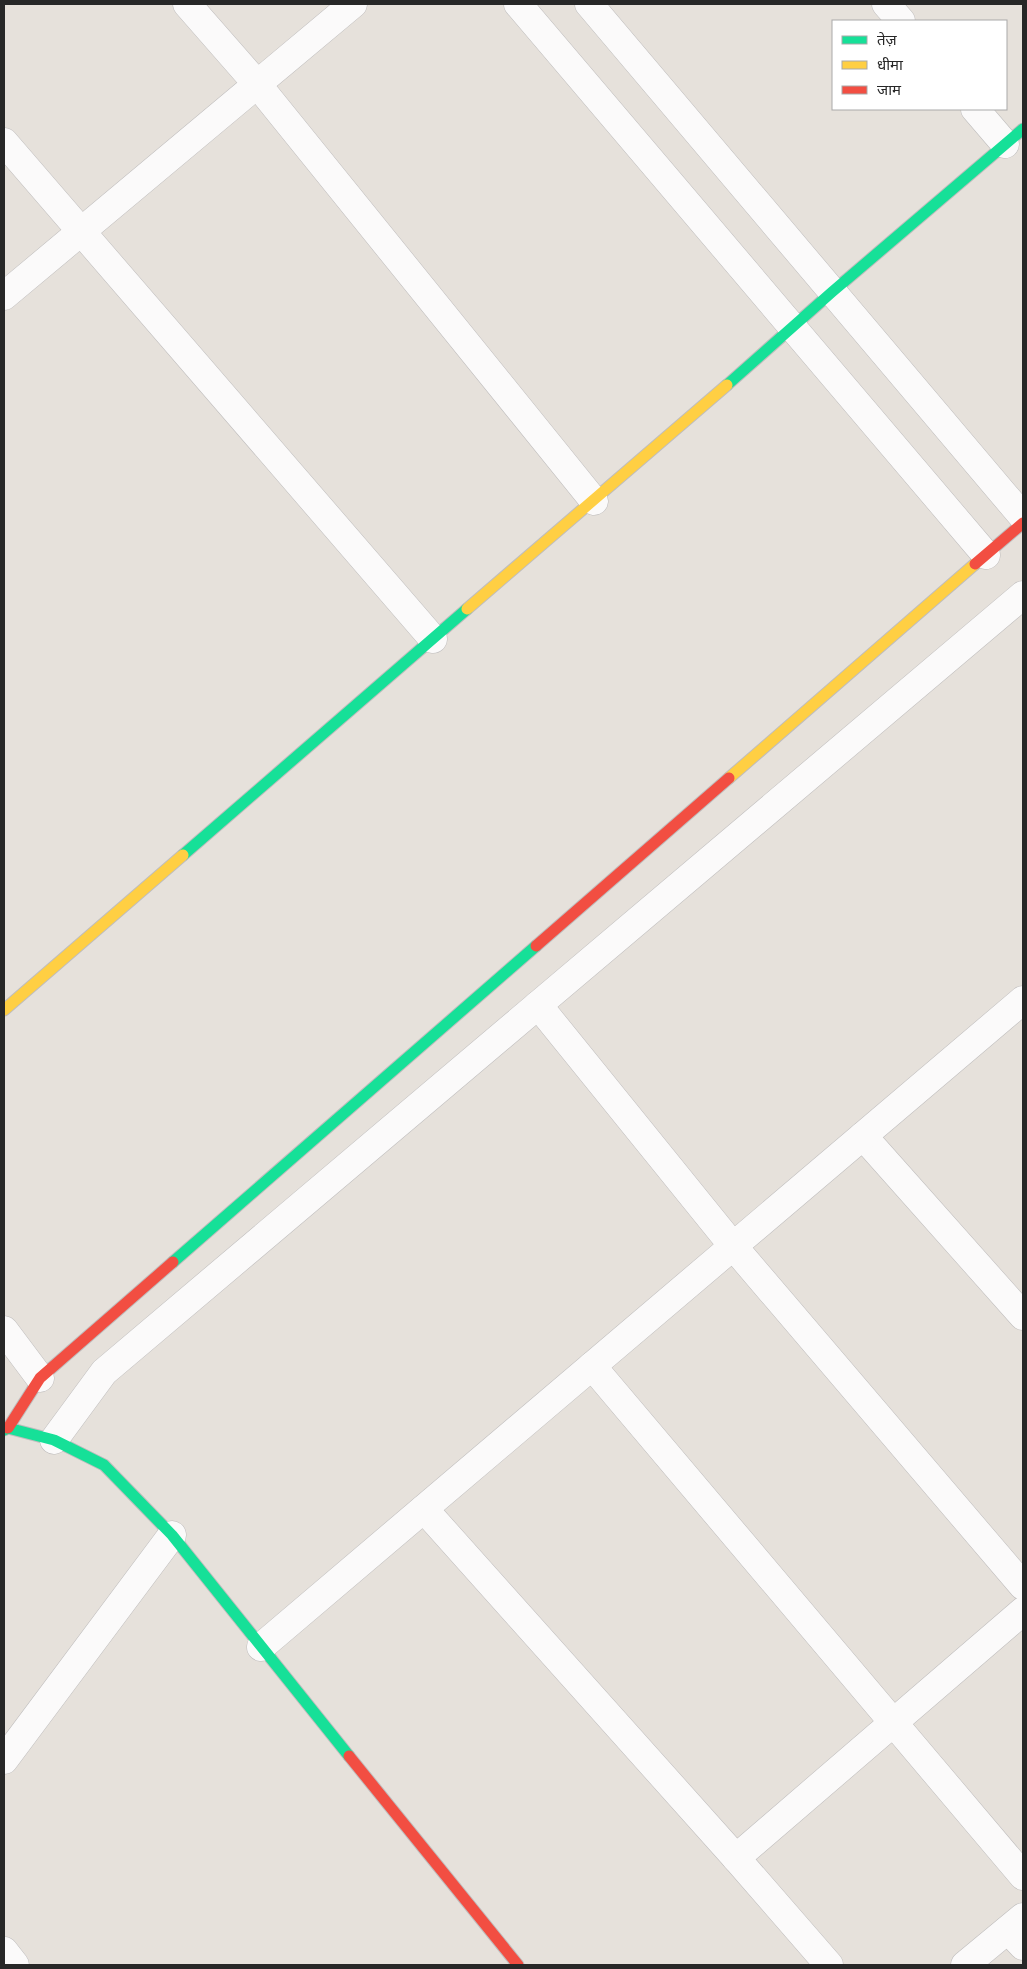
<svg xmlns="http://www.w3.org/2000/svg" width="1027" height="1969" font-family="Mulish,'Noto Sans Devanagari',sans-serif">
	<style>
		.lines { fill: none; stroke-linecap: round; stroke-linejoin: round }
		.street-casing { stroke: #bfbdbd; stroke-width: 29 }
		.fast-casing { stroke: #bfbdbd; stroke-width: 13 }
		.slow-casing { stroke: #bfbdbd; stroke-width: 13 }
		.jam-casing { stroke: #bfbdbd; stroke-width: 13 }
		.street { stroke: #fbfafa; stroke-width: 28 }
		.fast { stroke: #16e098; stroke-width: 11 }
		.slow { stroke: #ffcf43; stroke-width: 11 }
		.jam { stroke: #f24e42; stroke-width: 11 }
	</style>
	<rect width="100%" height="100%" fill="#e6e1db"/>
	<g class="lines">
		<g class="street-casing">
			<g id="street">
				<polyline points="187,4 257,84 594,501"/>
				<polyline points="518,4 986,555"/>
				<polyline points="589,4 1023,517"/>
				<polyline points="886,4 901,21"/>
				<polyline points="975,109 1005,144"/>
				<polyline points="4,142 433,639"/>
				<polyline points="4,296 353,4"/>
				<polyline points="538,1005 733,1246 1023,1586"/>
				<polyline points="863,1136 1023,1316"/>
				<polyline points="4,1330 40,1378"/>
				<polyline points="592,1366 1023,1876"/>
				<polyline points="54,1440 104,1372 1023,595"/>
				<polyline points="424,1509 736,1858 829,1965"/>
				<polyline points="261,1647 1023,1000"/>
				<polyline points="4,1760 172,1535"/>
				<polyline points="736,1858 1023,1611"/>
				<polyline points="1008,1930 1023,1946"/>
				<polyline points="4,1951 15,1965"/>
				<polyline points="965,1965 1023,1917"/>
			</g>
		</g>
		<g class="fast-casing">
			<g id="fast">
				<polyline points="727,385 832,292 1023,129"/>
				<polyline points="183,855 467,609"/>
				<polyline points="173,1262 536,946"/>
				<polyline points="4,1430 8,1428 54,1440 104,1465 172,1535 349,1756"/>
			</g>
		</g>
		<g class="slow-casing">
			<g id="slow">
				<polyline points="467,609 727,385"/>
				<polyline points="729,778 975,564"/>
				<polyline points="4,1010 183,855"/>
			</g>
		</g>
		<g class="jam-casing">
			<g id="jam">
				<polyline points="975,564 1023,523"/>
				<polyline points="536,946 729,778"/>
				<polyline points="8,1428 40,1378 173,1262"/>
				<polyline points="349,1756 518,1965"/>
			</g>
		</g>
		<use href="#street" class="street"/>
		<use href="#fast" class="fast"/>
		<use href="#slow" class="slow"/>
		<use href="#jam" class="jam"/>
	</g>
	<rect width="1027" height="1969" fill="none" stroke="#272727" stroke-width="10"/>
	<rect x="832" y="20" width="175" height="90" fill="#ffffff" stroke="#a9a9a9"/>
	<rect x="842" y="36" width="25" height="8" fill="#16e098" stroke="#a9a9a9"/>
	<text x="877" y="45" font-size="15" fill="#272727">तेज़</text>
	<rect x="842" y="61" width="25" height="8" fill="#ffcf43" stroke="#a9a9a9"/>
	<text x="877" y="70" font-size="15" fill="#272727">धीमा</text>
	<rect x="842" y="86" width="25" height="8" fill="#f24e42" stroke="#a9a9a9"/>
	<text x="877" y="95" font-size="15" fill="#272727">जाम</text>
</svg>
